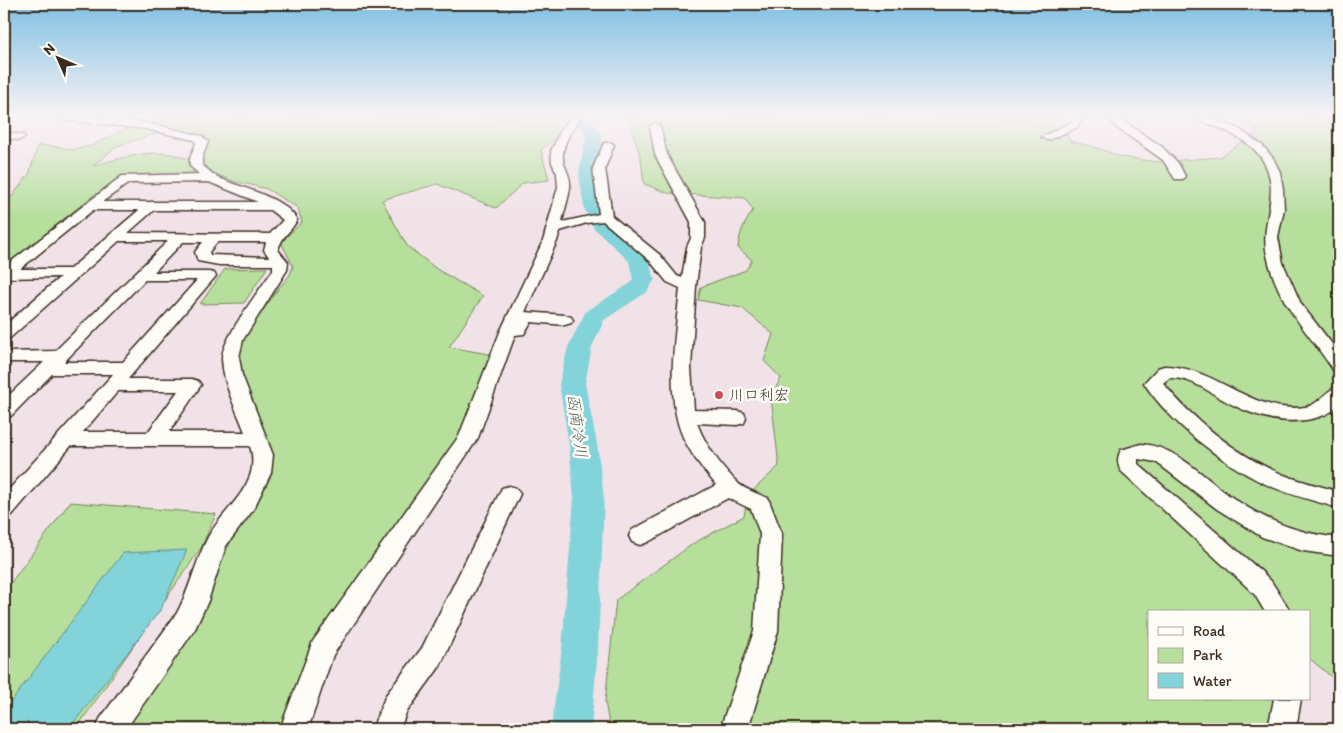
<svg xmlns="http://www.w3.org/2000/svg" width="1343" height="733" font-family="Itim,'Klee One',sans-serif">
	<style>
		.green { fill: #b5df9b; stroke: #78845c }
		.water { fill: #82d3da; stroke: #668f8f }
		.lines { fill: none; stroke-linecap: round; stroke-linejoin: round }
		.river { fill: #82d3da; fill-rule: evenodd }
		.minor-casing { stroke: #3b2a1e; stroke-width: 3 }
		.minor { fill: #fdfcf7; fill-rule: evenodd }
		.poi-dot { fill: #d1495b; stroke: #fdfcf7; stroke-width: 2 }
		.labels { text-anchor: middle; stroke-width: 5; stroke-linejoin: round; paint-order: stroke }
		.poi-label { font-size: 15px; fill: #3b2a1e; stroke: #fdfcf7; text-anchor: start }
		.water-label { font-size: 16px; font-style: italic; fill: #505d56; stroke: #fdfcf7 }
	</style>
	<rect width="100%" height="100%" fill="#f1e2e8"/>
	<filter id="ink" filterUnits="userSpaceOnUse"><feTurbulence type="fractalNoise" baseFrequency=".02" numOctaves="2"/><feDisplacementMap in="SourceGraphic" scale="10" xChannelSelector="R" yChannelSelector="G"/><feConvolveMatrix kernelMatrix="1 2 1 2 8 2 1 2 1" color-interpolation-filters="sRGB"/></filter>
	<g filter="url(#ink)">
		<g class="green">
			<polygon points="68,117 578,117 541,150 549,180 523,183 496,208 437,184 382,200 407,246 438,270 483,296 449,347 494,355 464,431 313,665 287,729 107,729 206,599 242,514 263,458 230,357 278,289 290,275 293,266 281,242 302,222 298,208 267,189 234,181 198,167 199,136"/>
			<path d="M 628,117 L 1059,117 L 1070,141 L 1095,147 L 1121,157 L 1157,162 L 1220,157 L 1257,132 L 1242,117 L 1339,117 L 1339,683 L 1309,658 L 1309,612 L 1149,612 L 1149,699 L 1275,699 L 1266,729 L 610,729 L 605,702 L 616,600 L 694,543 L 744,516 L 747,496 L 779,466 L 771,397 L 781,378 L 764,361 L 773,334 L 742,308 L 698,300 L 701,287 L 746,270 L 752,260 L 738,248 C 740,230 744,225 753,210 L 745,198 L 668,193 L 644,184 L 641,159 Z"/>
			<path d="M 132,126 L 159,133 L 117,146 L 93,166 C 124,157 162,145 192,161 L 193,172 L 192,177 L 124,179 L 91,197 L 4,268 L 4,207 L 29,174 L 38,145 L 61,147 L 72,150 L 91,146 Z"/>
			<polygon points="267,268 244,303 200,304 225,269"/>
			<polygon points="70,502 216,514 201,548 76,729 4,729 4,592"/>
		</g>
		<polygon class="water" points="187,550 161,609 69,729 4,729 4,711 123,553"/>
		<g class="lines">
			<polygon class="river" points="576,117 591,117 590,119 602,135 597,174 602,208 609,221 646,255 655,279 647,292 604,320 592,347 585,384 597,444 604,498 598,648 591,729 551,729 562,648 574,498 569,444 559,384 568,347 586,311 631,283 633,279 629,261 594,228 584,208 579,174 586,135 575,119"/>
			<g class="minor-casing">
				<g id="minor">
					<path d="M 58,117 C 102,112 159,125 202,136 L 208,142 L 202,158 L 202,165 C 206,168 210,172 214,175 C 236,188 284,195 297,220 C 291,232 282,235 278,250 L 288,262 L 287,270 L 243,340 L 239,357 L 242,375 L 273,455 L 271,473 L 253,510 L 226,546 L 208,601 L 195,629 L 126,729 L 96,729 L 100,719 L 177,613 C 190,589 195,562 208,537 C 220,515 243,498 251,473 C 253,464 253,455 250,446 L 71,446 L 12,515 L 4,517 L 4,495 L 113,374 L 52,374 L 11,416 L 4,417 L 4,400 L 44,362 L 4,362 L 4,352 L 55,351 L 168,241 L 119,241 L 10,338 L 4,339 L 4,326 L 60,277 L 4,278 L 4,267 L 122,176 L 199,174 L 190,166 L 190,158 L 196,143 L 194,140 L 146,129 L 63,120 ZM 209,182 L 258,202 L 102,202 L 129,183 ZM 93,210 L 139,210 L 70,269 L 20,269 ZM 154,210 L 270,210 L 283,220 L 270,234 L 128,233 ZM 183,242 L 203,242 L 195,252 L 198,261 L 219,265 L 273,265 L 273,270 C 261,288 221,340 222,359 C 223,384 236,409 245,432 L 169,432 L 201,385 L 198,381 L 192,379 L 128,379 L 216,276 L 214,273 L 209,272 L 154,272 ZM 217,242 L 266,242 L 264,250 L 269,257 L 210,255 L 209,252 ZM 145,280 L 197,280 L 123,362 L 64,362 ZM 118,391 L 178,391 L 148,432 L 83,432 Z"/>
					<path d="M 571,117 L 581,117 C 572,130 559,147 564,164 C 567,172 571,178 570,187 C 569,198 564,211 562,222 L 599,214 L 593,168 L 604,143 L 612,143 L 614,145 L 605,168 L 612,216 L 660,255 L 677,276 L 682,278 L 687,247 L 691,238 L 691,222 L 655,155 L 650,126 L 655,123 L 660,126 L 667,155 L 705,222 L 705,238 L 701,247 L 696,286 L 691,368 L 694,410 L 737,411 L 744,413 L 746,418 L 744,423 L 737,425 L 697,423 C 705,445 722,468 739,484 C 746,490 759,494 768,498 L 782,534 L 778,631 L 748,729 L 720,729 L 754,631 L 760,534 L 751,509 L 728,498 L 648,542 L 640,545 L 632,542 L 629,536 L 632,530 L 716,485 C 704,470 691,455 683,437 C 664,394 676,334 680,288 L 667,282 L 650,261 L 603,221 L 587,223 L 560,231 L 557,241 L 525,312 L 565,315 L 571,317 L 573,320 L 571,323 L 565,325 L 531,322 L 524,334 L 515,335 L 478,438 L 333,655 L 308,729 L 280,729 L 313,641 L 459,436 L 500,332 L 543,241 L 558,187 L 557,173 L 552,163 L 551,151 L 561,130 Z"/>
					<polygon points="1075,117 1085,117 1076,128 1051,139 1047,140 1041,137 1068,124"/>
					<polygon points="1107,117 1118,117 1162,147 1178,163 1185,176 1183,179 1175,179 1163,160 1116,127"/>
					<path d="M 1195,117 L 1208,117 L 1237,128 L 1262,145 L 1273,158 L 1280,172 L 1283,189 L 1284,209 L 1278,237 L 1283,263 L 1301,304 L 1339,353 L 1339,372 L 1333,370 C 1307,329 1278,306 1267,255 C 1259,222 1283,192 1262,159 C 1251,142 1232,134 1215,126 C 1208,124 1200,122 1195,117 Z"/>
					<polygon points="4,132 23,135 25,137 19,140 4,138"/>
					<path d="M 1164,366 C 1215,366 1252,415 1305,407 C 1320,405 1326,389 1339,386 C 1339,405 1338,411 1319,417 C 1286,427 1251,416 1222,399 C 1205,389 1189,377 1169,378 L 1163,383 C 1194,421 1239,457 1284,475 C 1302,482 1321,486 1339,492 L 1339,508 C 1314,501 1287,494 1263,483 C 1222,463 1169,422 1144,383 L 1158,368 Z"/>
					<path d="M 1141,444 C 1177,446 1205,479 1233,498 C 1268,522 1297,533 1339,538 L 1339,556 L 1303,551 L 1262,537 L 1217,509 L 1156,462 L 1138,459 L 1138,464 L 1146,471 L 1262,572 L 1271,581 L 1291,612 L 1265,612 L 1255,595 L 1246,586 L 1121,471 C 1117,464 1117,457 1121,450 Z"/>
					<polygon points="509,486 516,488 520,494 440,666 406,713 400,729 372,729 386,695 422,648 502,488"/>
					<polygon points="1274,699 1301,699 1296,729 1268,729"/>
				</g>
			</g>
			<use href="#minor" class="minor"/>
		</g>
	</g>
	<linearGradient id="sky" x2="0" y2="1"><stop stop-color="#7fc0e2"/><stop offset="0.53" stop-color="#f9f2f5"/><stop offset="1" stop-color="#f9f2f5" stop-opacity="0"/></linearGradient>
	<rect width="1343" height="219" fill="url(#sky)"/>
	<circle class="poi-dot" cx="719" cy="395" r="5"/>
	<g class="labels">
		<g class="poi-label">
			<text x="729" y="400">川口利宏</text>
		</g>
		<g class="water-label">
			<text transform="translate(578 426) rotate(82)" y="6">函南冷川</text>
		</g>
	</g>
	<rect width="1343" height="733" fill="none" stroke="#fdfcf7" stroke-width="20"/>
	<rect x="10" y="10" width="1323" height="713" fill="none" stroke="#3b2a1e" stroke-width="2" filter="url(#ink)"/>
	<rect x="1148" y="610" width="162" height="90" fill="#fdfcf7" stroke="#afa8a0"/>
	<rect x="1158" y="627" width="25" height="8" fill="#fdfcf7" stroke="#afa8a0"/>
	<text x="1193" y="636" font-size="15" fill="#3b2a1e">Road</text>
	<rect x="1158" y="648" width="25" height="15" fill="#b5df9b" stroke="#afa8a0"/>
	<text x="1193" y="660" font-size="15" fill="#3b2a1e">Park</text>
	<rect x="1158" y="673" width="25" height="15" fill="#82d3da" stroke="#afa8a0"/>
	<text x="1193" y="686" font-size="15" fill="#3b2a1e">Water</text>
	<g transform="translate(58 58) rotate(315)" stroke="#fdfcf7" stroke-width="4" paint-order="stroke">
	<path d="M0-4L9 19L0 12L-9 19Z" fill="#3b2a1e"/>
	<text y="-8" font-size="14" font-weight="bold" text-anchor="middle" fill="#3b2a1e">N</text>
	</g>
</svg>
